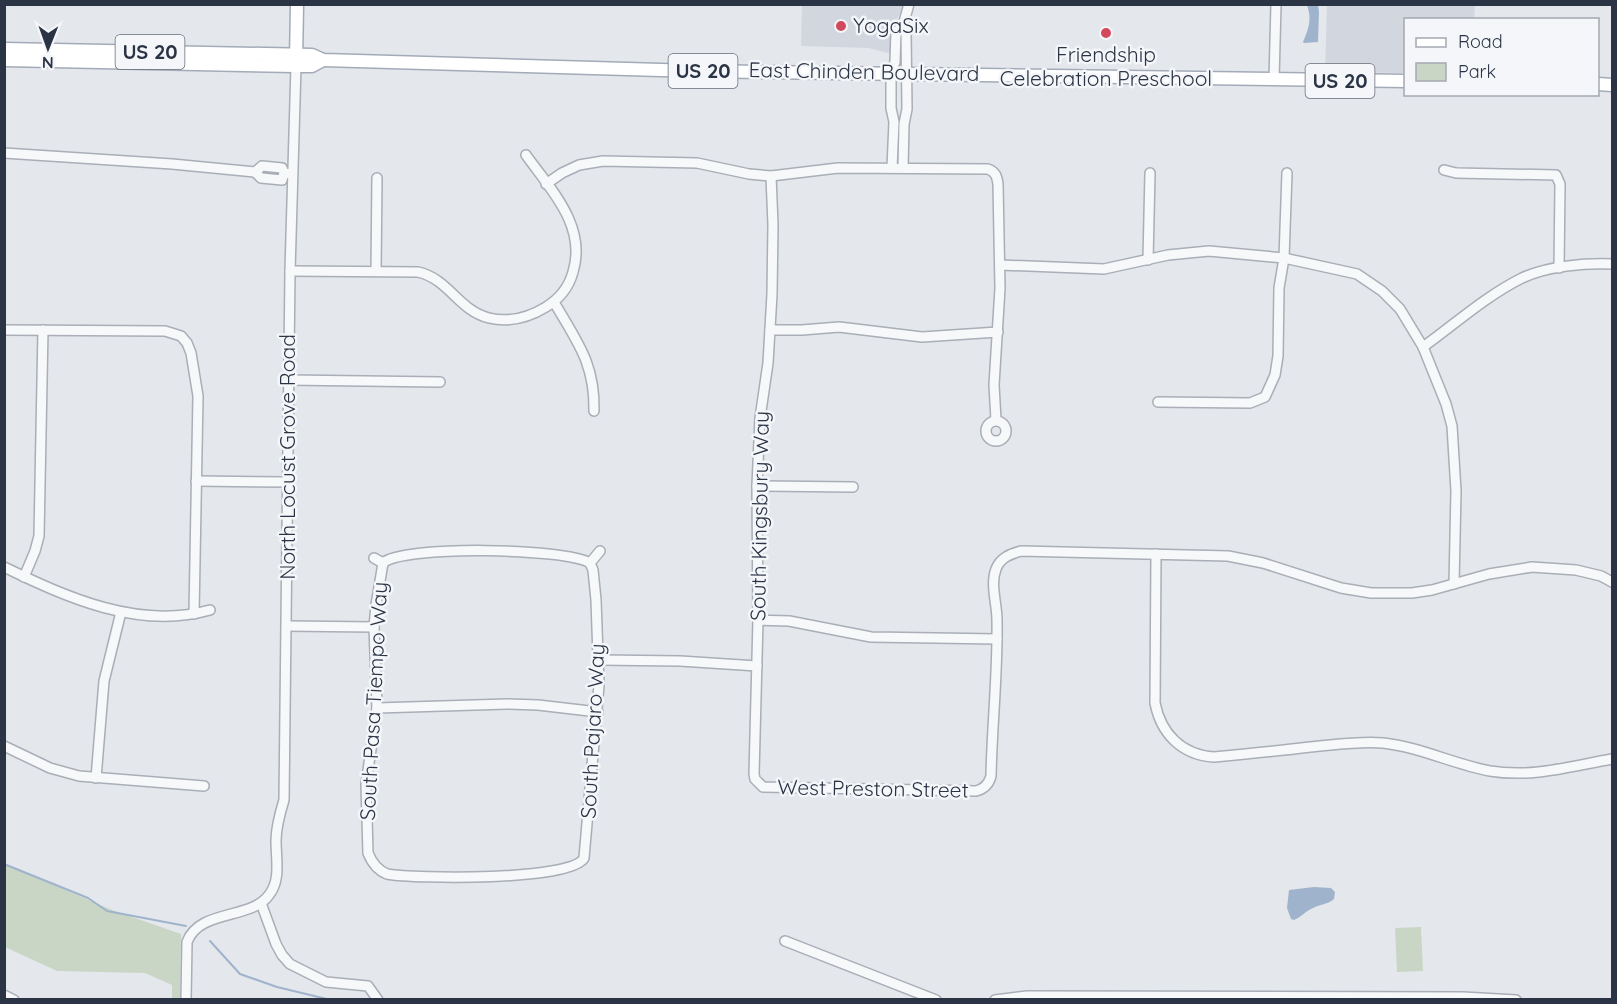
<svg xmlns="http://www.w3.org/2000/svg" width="1617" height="1004" font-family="Quicksand,sans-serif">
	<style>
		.built { fill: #d2d6de }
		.green { fill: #c9d6c5 }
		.water { fill: #9fb4cc }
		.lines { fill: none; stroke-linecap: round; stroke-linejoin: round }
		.stream { stroke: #9fb4cc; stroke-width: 2 }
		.minor-casing { stroke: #a9aeb7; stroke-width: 12 }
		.major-casing { stroke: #a3abb8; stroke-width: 15 }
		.minor { stroke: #f7f8fa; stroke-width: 9 }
		.major { stroke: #fff; stroke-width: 12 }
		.poi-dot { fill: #d1495b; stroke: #f4f6f9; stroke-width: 2 }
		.labels { text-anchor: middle; stroke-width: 5; stroke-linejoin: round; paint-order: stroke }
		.shield { fill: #f4f6f9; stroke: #676e7b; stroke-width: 1.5 }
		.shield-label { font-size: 20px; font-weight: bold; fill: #2b3445 }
		.poi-label { font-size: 21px; fill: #2b3445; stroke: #f4f6f9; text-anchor: start }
		.street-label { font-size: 21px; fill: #2b3445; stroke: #f4f6f9 }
	</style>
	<rect width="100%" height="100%" fill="#e4e7ec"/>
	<g class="built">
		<polygon points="802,5 904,5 893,27 892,52 888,53 869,48 801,46"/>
		<polygon points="1327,5 1475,5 1474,19 1406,20 1405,73 1325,72"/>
	</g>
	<g class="green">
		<polygon points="5,864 112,910 181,934 180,999 172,999 172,985 145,973 57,971 5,947"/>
		<polygon points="1421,927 1423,971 1397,972 1395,928"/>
	</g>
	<g class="water">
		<path d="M 1307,5 L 1318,5 L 1319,12 L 1318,42 L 1304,43 L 1303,42 C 1309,28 1312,19 1307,5 Z"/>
		<path d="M 1314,887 L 1331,888 L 1335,892 L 1334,899 C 1327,905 1319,904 1311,909 C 1305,912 1301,917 1294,920 L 1291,919 L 1287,908 L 1289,890 Z"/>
	</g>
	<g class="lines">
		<g class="stream">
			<polyline points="4,864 88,898 107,911 186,926"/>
			<polyline points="210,941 240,974 277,987 331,1000"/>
		</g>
		<g class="minor-casing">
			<g id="minor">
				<polyline points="902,29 909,4"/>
				<polyline points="1274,80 1276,4"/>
				<polyline points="4,153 172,164 255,172"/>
				<polyline points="892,168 894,122 891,108 891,72 895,62 896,31 902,29 906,31 907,109 904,124 903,168"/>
				<polyline points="1444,170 1456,173 1556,175 1560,184 1559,268"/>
				<polyline points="284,173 282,180 261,178 255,172 262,166 282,168 284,173 292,174"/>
				<path d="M 771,176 L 773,225 L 772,294 L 768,363 L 760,418 L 757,486 L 758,620 L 754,774 L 755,779 L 763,787 L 976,791 C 984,789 989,784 991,776 C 992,724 998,672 997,620 C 997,604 990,584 996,569 C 1000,558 1010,554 1021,551 L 1228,556 L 1263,563 L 1341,588 L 1371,593 L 1412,593 L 1432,590 L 1489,574 L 1532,567 L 1576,570 L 1601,576 L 1612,582"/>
				<path d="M 546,184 L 562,173 L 579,165 L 603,161 L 697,163 L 749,174 L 771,176 L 838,168 L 988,169 C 996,172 997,177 998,184 L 1000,288 L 994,385 L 996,420"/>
				<polyline points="1148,260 1150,173"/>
				<polyline points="1000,265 1104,269 1168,255 1209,251 1284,258 1357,274 1382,291 1400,309 1423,347 1446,404 1452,426 1456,491 1454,584"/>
				<path d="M 290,271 L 418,272 C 449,279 458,310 489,318 C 510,323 528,318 546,307 C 559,299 569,287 573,272 C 587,226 551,190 526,155"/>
				<polyline points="376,271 377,178"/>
				<path d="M 554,302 C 577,342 595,363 594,411"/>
				<polyline points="4,330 165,331 181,336 187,343 191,353 198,396 194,614"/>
				<polyline points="770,330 802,330 839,327 922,337 998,332"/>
				<path d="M 1423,347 C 1455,324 1486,296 1522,278 C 1548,266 1584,263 1612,264"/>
				<polyline points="288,380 440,382"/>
				<polyline points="1158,402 1250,403 1265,397 1275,375 1278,356 1279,288 1284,258 1287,173"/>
				<circle cx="996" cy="431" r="10"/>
				<polyline points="196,481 288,482"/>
				<polyline points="757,486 853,487"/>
				<path d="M 1156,554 L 1155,703 C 1161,734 1182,755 1214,757 C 1246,754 1278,751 1310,747 C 1334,745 1359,741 1383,743 C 1420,747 1453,764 1490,771 C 1533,778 1571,766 1612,759"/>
				<path d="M 374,558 L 383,563 C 403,545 566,548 590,563 L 600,551"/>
				<path d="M 383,563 L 376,605 L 374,627 L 377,708 L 366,784 L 368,853 C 372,863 377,870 387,874 C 415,879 572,881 584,858 L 599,685 L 596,600 L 593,570 L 590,563"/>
				<path d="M 4,567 C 68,598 139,630 210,610"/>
				<polyline points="24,577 35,551 39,536 43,330"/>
				<polyline points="758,620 789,621 871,637 997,639"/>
				<polyline points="287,626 374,627"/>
				<polyline points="599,660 680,661 757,666"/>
				<polyline points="377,708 507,704 538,705 598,712"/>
				<polyline points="4,746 50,768 79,776 204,786"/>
				<polyline points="96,778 104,681 121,612"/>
				<polyline points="261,903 276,944 282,955 290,964 326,982 368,986 378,1000"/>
				<polyline points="785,941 936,1000"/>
				<polyline points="4,995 14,1000"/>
				<path d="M 186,1000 L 187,942 C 199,909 251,920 269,895 C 281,880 276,859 276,841 C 276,827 280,813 284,800 L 290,271 L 296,66"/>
				<polyline points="995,1000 1027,996 1463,997 1516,1000"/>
			</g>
		</g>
		<g class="major-casing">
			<g id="major">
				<polyline points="4,49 312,55 323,60 695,71 1406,81"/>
				<polyline points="4,60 296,66 312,66 323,60"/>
				<polyline points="296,62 297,4"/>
				<polyline points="1598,84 1612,85"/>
			</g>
		</g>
		<use href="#minor" class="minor"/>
		<use href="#major" class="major"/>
	</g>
	<g class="poi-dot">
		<circle cx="841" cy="26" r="6"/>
		<circle cx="1106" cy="33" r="6"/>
	</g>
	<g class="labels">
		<g class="shield">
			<rect x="115.5" y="35" width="69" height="34" rx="4.5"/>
			<rect x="668.5" y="54" width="69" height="34" rx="4.5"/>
			<rect x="1305.5" y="64" width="69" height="34" rx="4.5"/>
		</g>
		<g class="shield-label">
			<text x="150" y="59">US 20</text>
			<text x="703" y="78">US 20</text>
			<text x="1340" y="88">US 20</text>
		</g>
		<g class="poi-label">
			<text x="853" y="33">YogaSix</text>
			<text x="1106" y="62" text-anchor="middle">Friendship<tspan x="1106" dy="24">Celebration Preschool</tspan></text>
		</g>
		<g class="street-label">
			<text transform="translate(864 72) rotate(1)" y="7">East Chinden Boulevard</text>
			<text transform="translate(288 457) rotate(-90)" y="7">North Locust Grove Road</text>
			<text transform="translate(760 516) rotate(-89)" y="7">South Kingsbury Way</text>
			<text transform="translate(374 701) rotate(-87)" y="7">South Pasa Tiempo Way</text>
			<text transform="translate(593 731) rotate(-87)" y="7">South Pajaro Way</text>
			<text transform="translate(873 789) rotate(1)" y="7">West Preston Street</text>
		</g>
	</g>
	<rect width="1617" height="1004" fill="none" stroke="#2b3445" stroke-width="12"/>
	<rect x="1404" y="18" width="195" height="78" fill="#f4f6f9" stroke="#a4a8b1" stroke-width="1.5"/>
	<rect x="1416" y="38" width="30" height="9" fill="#ffffff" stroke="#a4a8b1" stroke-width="1.5"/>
	<text x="1458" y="48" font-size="18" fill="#2b3445">Road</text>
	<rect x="1416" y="63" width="30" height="18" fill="#c9d6c5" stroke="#a4a8b1" stroke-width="1.5"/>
	<text x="1458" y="78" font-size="18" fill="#2b3445">Park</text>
	<g transform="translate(48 48) rotate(181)" stroke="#f4f6f9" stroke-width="4.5" paint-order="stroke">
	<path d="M0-4.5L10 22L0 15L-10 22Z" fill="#2b3445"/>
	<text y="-9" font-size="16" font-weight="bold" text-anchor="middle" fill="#2b3445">N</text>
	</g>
</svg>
